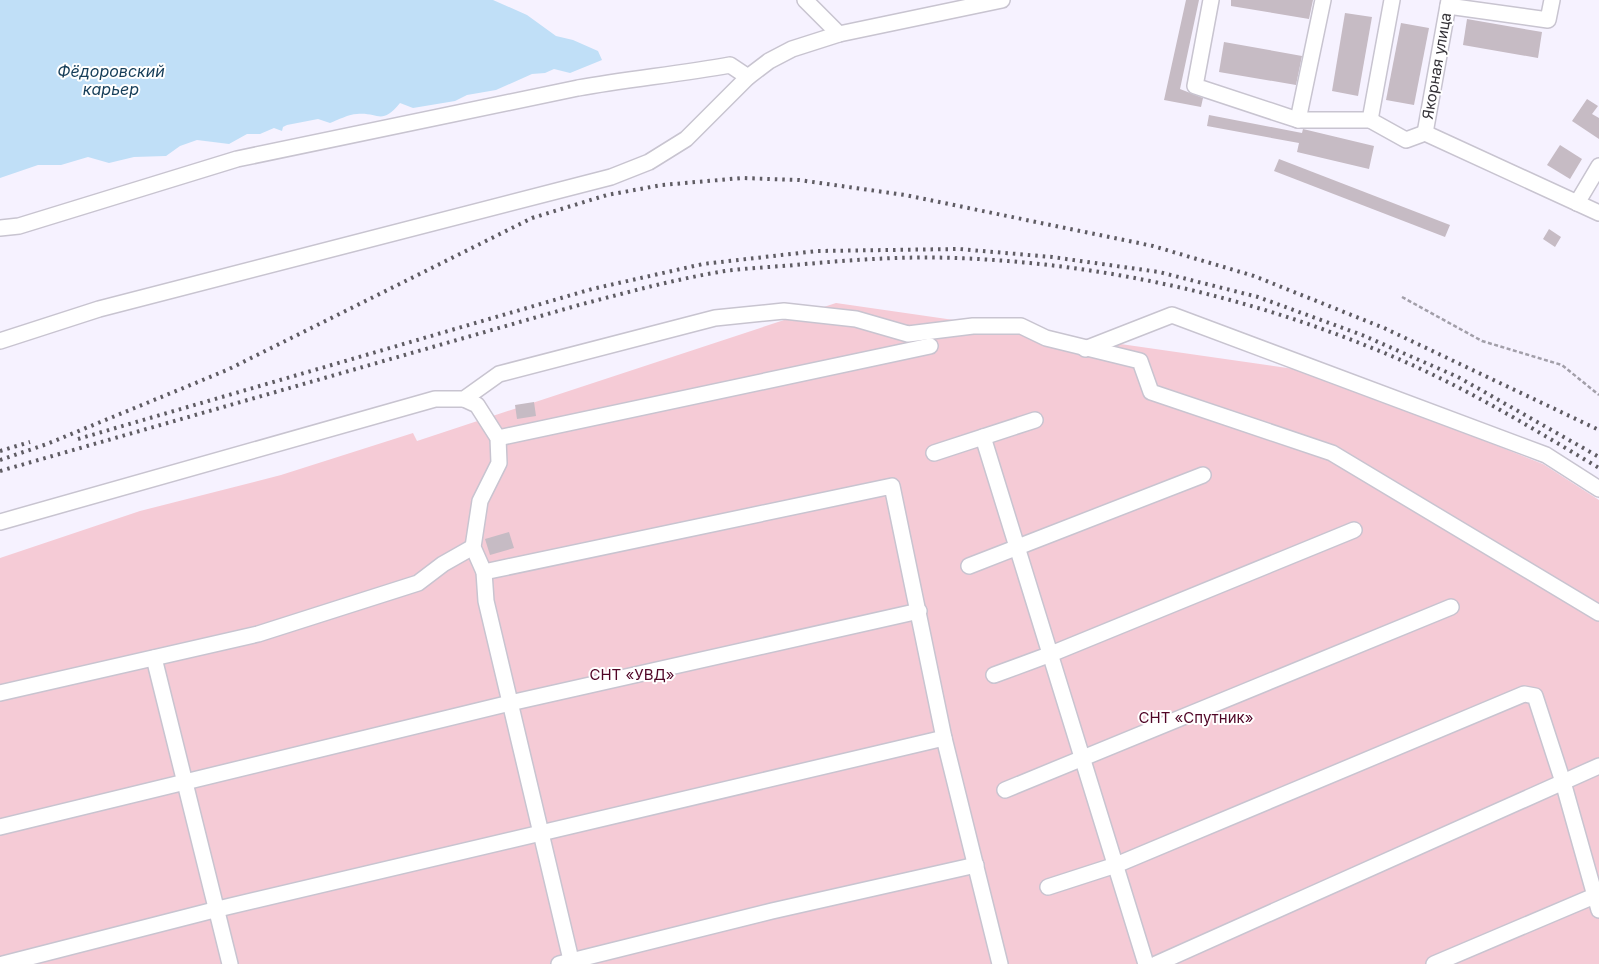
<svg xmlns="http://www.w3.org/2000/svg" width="1599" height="964" font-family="Inter,sans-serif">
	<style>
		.green { fill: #f5cbd6 }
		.water { fill: #c0dff7 }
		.building { fill: #c6bbc4 }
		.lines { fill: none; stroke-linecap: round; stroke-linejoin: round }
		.minor-casing { stroke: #c8c4d0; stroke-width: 18 }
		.path { stroke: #a29fa9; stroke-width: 2.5; stroke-dasharray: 4 2.5; stroke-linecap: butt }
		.minor { stroke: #fff; stroke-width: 15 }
		.rail { stroke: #5f5c63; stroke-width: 4; stroke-dasharray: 2.5 5; stroke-linecap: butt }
		.labels { text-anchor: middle; stroke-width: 4; stroke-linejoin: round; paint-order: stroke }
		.street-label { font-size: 15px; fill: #343237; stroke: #fff }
		.park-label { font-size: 15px; fill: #510627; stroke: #fff }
		.water-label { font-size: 16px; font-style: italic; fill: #153d58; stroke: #fff }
	</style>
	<rect width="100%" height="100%" fill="#f6f2ff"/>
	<polygon class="green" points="836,303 1308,371 1543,464 1599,500 1599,964 0,964 0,558 140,511 281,475 413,433 417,441"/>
	<path class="water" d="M 0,0 L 493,0 L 527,15 L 556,36 L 573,40 L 598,51 L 602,60 L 570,73 L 554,69 L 545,73 L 532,74 L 496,90 L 467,95 L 455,101 L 413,108 L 400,103 C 381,126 379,112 357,114 C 349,114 338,120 330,123 L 318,119 L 287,125 L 283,127 L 282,131 L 274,128 L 260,134 L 247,134 L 229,144 L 197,140 L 180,146 L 166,156 L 134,157 L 109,163 L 88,157 L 61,165 L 38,165 L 0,178 Z"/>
	<g class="building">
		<polygon points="1186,0 1199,0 1180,89 1203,98 1201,107 1164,100"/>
		<polygon points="1231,0 1313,0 1309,19 1231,6"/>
		<polygon points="1345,13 1372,17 1358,96 1332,91"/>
		<polygon points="1467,19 1542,32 1538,58 1463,45"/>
		<polygon points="1401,23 1429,28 1414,105 1386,100"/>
		<polygon points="1224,42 1302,56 1296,85 1219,72"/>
		<polygon points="1587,99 1598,106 1592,114 1599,118 1599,139 1572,121"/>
		<polygon points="1209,115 1302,133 1303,129 1374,146 1369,169 1297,152 1299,143 1207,126"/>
		<polygon points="1560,145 1582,159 1570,179 1547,165"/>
		<polygon points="1279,159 1450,225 1445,237 1274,171"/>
		<polygon points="1549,229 1561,237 1555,247 1543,239"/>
		<polygon points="534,402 536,416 517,419 515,405"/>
		<polygon points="509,532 514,548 490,555 485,539"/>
	</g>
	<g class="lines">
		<g class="minor-casing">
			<g id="minor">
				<polyline points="805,0 839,34"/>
				<polyline points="1211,0 1195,86 1298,120 1370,120 1406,140 1425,133"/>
				<polyline points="1448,6 1548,20 1552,0"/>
				<polyline points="1298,120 1323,0"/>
				<polyline points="1370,120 1392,0"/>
				<polyline points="1425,133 1599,213"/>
				<polyline points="1425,133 1449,0"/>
				<polyline points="1577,203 1599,166"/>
				<path d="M 0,228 L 19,226 L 237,159 L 578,88 C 629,79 680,74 730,65 L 748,77"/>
				<polyline points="0,341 99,309 611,177 649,162 686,139 748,77 769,61 792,49 839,34 1002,0"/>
				<polyline points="1085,349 1172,315 1546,455 1599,489"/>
				<polyline points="464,399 477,405 498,438 499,463 480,501 473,547 484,572 486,601 572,964"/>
				<polyline points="983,437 1146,964"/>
				<polyline points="498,438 930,346"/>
				<polyline points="934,453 1035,420"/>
				<polyline points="0,522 435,399 464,399 499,374 715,318 784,311 856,319 908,334 973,326 1021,326 1046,338 1140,361 1151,392 1332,453 1599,613"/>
				<polyline points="969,566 1203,475"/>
				<polyline points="484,572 892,486 944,738 1000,964"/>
				<polyline points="154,658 230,964"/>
				<polyline points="994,675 1051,654 1354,530"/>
				<polyline points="0,693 258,634 418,583 443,564 473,547"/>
				<polyline points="1005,790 1451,607"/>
				<polyline points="0,827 510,703 919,611"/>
				<polyline points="1048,887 1116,865 1524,694 1535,696 1563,782 1599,910"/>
				<polyline points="3,964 218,909 944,738"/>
				<polyline points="559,964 772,911 976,865"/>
				<polyline points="1156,964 1599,766"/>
				<polyline points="1434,964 1599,894"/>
			</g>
		</g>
		<polyline class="path" points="1402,297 1482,341 1562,365 1599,395"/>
		<use href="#minor" class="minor"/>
		<g class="rail">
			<polyline points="78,439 592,289 703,264 817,251 959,249 1052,257 1159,272 1258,297 1362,335 1458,377 1599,457"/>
			<polyline points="0,451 30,442"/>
			<polyline points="0,460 47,444 227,370 532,218 607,195 662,185 742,178 799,180 905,195 1153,246 1254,276 1384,328 1599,430"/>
			<path d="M 0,471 L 579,305 C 628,292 676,279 725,271 C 748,268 772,267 795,265 C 848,260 902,256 955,258 C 1100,263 1243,295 1377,350 C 1455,381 1527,425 1599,468"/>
		</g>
	</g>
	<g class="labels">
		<g class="street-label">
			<text transform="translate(1437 66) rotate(-80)" y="5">Якорная улица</text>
		</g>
		<g class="park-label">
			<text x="632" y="680">СНТ «УВД»</text>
			<text x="1196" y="723">СНТ «Спутник»</text>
		</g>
		<g class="water-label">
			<text x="111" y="77">Фёдоровский<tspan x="111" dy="18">карьер</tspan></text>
		</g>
	</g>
</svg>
